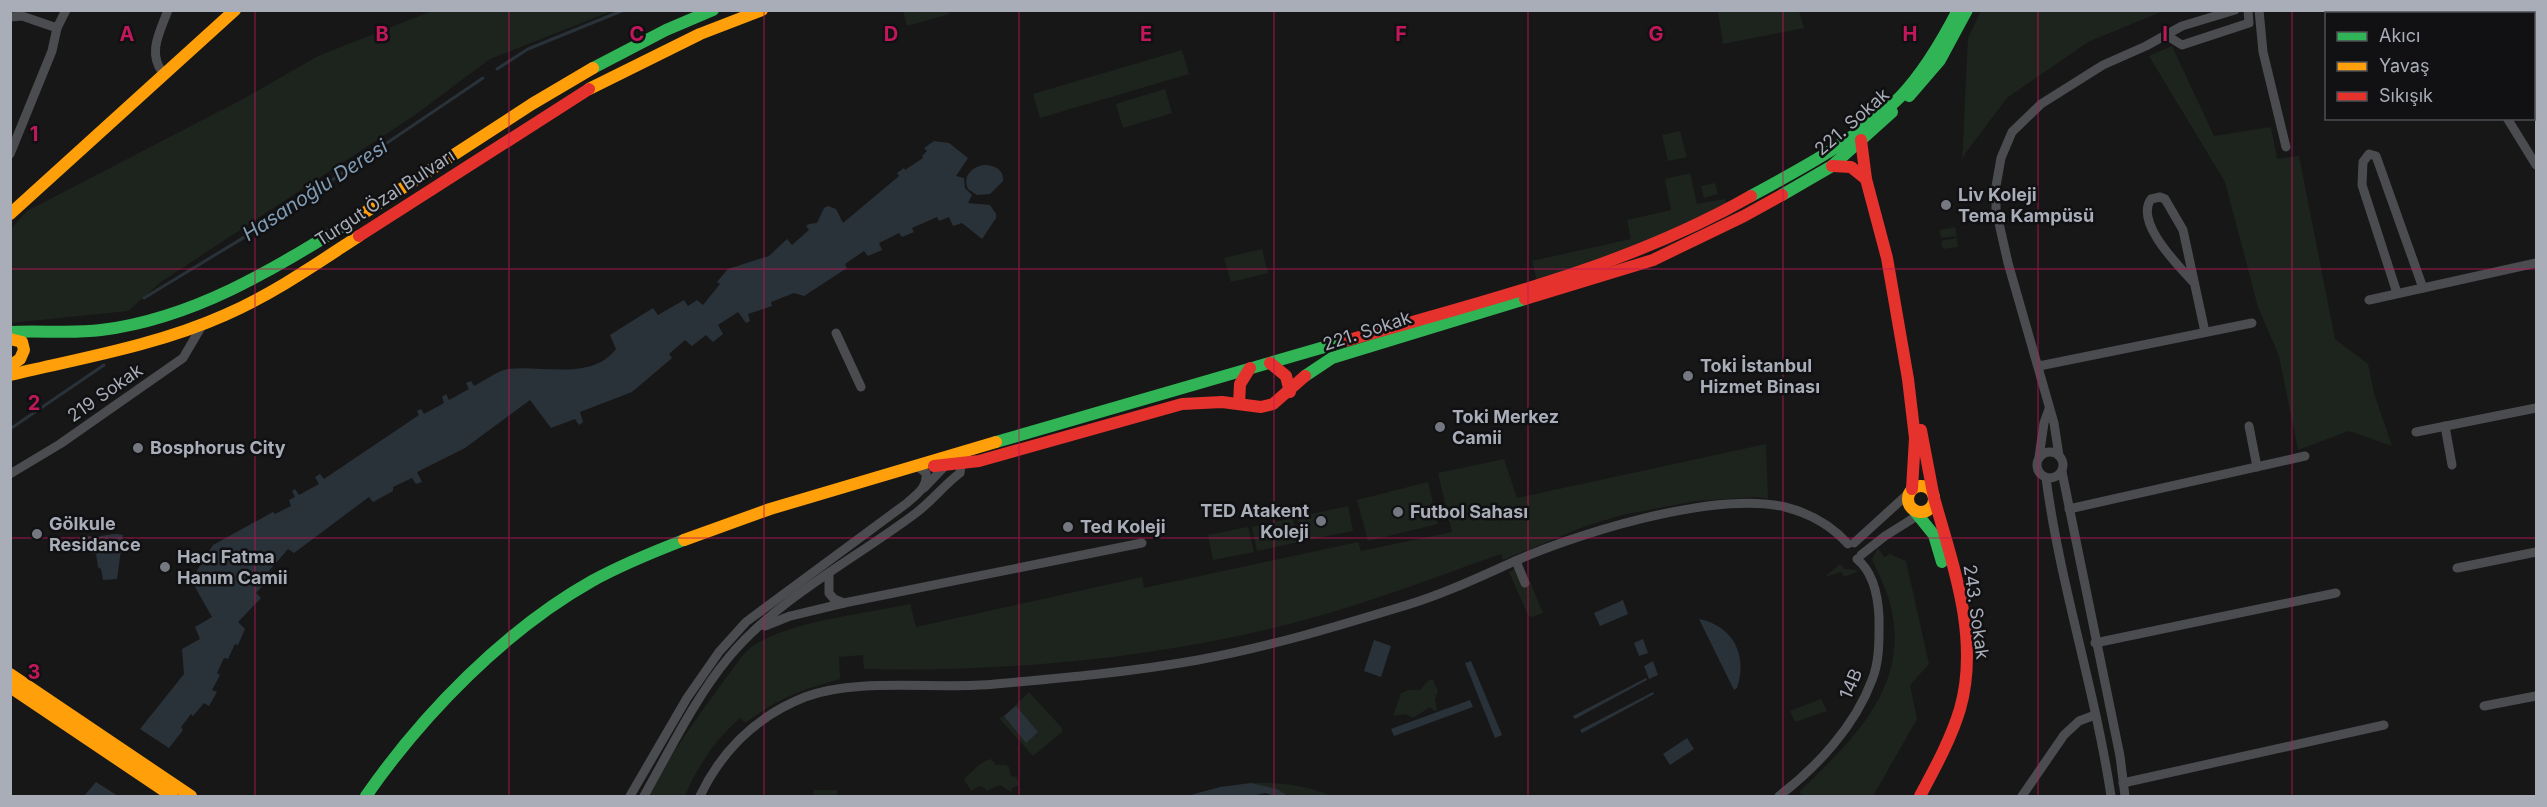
<svg xmlns="http://www.w3.org/2000/svg" width="2547" height="807" font-family="Inter,sans-serif">
	<style>
		.green { fill: #1d241e }
		.water { fill: #2a3239 }
		.lines { fill: none; stroke-linecap: round; stroke-linejoin: round }
		.stream { stroke: #2a3239; stroke-width: 3 }
		.street { stroke: #4b4c50; stroke-width: 9 }
		.fast { stroke: #30b455; stroke-width: 12 }
		.slow { stroke: #ff9f0a; stroke-width: 12 }
		.jam { stroke: #e5322d; stroke-width: 12 }
		.grid { fill: none; stroke: #c2185b; stroke-width: 1.5; stroke-opacity: 0.55 }
		.poi-dot { fill: #757880; stroke: #111113; stroke-width: 2 }
		.labels { text-anchor: middle; stroke-width: 5; stroke-linejoin: round; paint-order: stroke }
		.street-label { font-size: 18px; fill: #a8adb8; stroke: #111113 }
		.poi-label { font-size: 18px; font-weight: bold; fill: #a8adb8; stroke: #111113; text-anchor: start }
		.water-label { font-size: 20px; font-style: italic; fill: #7f9bb3; stroke: #111113 }
		.grid-label { font-size: 20px; text-anchor: middle; font-weight: bold; fill: #c2185b; stroke: #111113; stroke-width: 5; stroke-linejoin: round; paint-order: stroke }
	</style>
	<rect width="100%" height="100%" fill="#171717"/>
	<g class="green">
		<polygon points="432,11 612,11 490,59 415,115 161,282 128,311 11,323 11,229 27,211 243,99 318,56"/>
		<polygon points="903,11 948,11 949,14 907,26"/>
		<polygon points="1718,11 1799,11 1804,28 1723,44"/>
		<polygon points="1981,11 1981,10 2163,11 2088,42 2007,98 1964,155 1962,163 1968,38"/>
		<polygon points="2459,11 2536,11 2536,105 2534,102 2534,14 2462,14"/>
		<polygon points="2172,46 2214,136 2271,127 2277,159 2299,156 2335,339 2368,364 2374,393 2392,446 2349,431 2298,450 2279,356 2258,307 2225,182 2149,56"/>
		<polygon points="1182,50 1189,74 1040,118 1033,94"/>
		<polygon points="1165,89 1172,113 1123,128 1116,104"/>
		<polygon points="1680,131 1687,157 1668,161 1662,135"/>
		<polygon points="1690,173 1697,204 1725,199 1727,205 1658,237 1537,282 1532,261 1631,239 1627,220 1671,210 1665,179"/>
		<polygon points="1715,183 1718,194 1704,198 1701,186"/>
		<polygon points="1955,227 1957,236 1941,238 1939,230"/>
		<polygon points="1957,238 1958,247 1943,249 1941,241"/>
		<polygon points="1262,249 1268,273 1231,282 1224,258"/>
		<path d="M 1766,444 L 1768,499 L 1757,497 L 1696,501 L 1622,515 L 1586,526 L 1503,560 L 1501,554 C 1432,578 1364,605 1293,623 C 1153,659 1008,672 864,669 L 863,655 L 839,657 L 840,679 C 798,691 781,697 745,723 L 740,718 C 715,740 698,765 685,796 L 648,796 C 670,754 698,716 726,678 C 735,667 743,651 756,644 C 796,620 864,614 910,604 L 916,627 L 1142,577 L 1144,588 L 1358,542 L 1361,551 L 1452,532 L 1438,473 L 1504,459 L 1517,498 Z"/>
		<polygon points="1428,482 1438,524 1368,541 1357,500"/>
		<polygon points="1348,506 1353,531 1302,541 1297,517"/>
		<polygon points="1293,518 1298,542 1257,551 1252,527"/>
		<polygon points="1248,527 1254,552 1213,560 1208,535"/>
		<path d="M 1878,548 L 1884,557 L 1890,554 L 1906,561 L 1929,664 L 1910,685 L 1917,719 L 1873,796 L 1803,796 L 1799,792 C 1852,741 1910,688 1891,607 C 1887,590 1879,575 1872,559 Z"/>
		<polygon points="1840,564 1845,569 1856,570 1857,572 1844,577 1841,572 1825,577"/>
		<polygon points="1515,569 1522,580 1528,577 1543,613 1532,617 1528,615 1509,572"/>
		<polygon points="1429,680 1433,680 1438,691 1435,699 1437,710 1434,711 1430,707 1413,718 1405,714 1393,716 1401,693 1409,690 1420,690"/>
		<polygon points="1029,692 1062,728 1062,732 1033,756 999,718 1004,716"/>
		<polygon points="1821,699 1827,711 1795,722 1790,711"/>
		<path d="M 991,759 L 996,765 L 1006,765 L 1009,767 L 1011,776 L 1017,777 L 1019,785 L 1012,788 L 1011,792 L 1000,785 L 986,791 L 985,788 L 979,786 L 971,791 L 964,779 C 974,771 979,762 991,759 Z"/>
		<path d="M 1251,783 C 1278,782 1307,785 1331,796 L 1288,796 L 1277,789 Z"/>
		<polygon points="814,790 837,790 837,796 813,796"/>
	</g>
	<g class="water">
		<path d="M 934,141 L 949,143 L 968,158 L 956,176 L 964,178 L 965,188 L 972,195 L 968,203 L 990,205 L 996,214 L 996,218 L 982,239 L 962,223 L 953,226 L 949,217 L 939,221 L 937,217 L 912,228 L 914,232 L 902,237 L 899,233 L 879,243 L 882,250 L 868,256 L 864,251 L 845,264 L 847,268 L 804,296 L 794,293 L 771,302 L 772,306 L 748,314 L 750,321 L 746,323 L 738,312 L 718,325 L 723,334 L 713,342 L 706,335 L 692,346 L 685,340 L 669,354 L 672,358 L 632,392 L 580,412 L 583,422 L 579,425 L 575,419 L 551,428 L 530,400 L 465,448 L 417,472 L 422,482 L 416,484 L 412,478 L 393,487 L 393,491 L 373,502 L 369,497 L 294,553 L 288,549 L 269,571 L 273,575 L 256,593 L 261,598 L 238,622 L 245,629 L 238,645 L 235,644 L 228,659 L 224,658 L 217,673 L 220,675 L 212,690 L 217,692 L 209,706 L 204,703 L 193,716 L 191,714 L 181,727 L 183,730 L 169,748 L 140,729 L 184,674 L 182,649 L 200,639 L 195,627 L 212,617 L 191,580 L 213,545 L 273,512 L 275,514 L 291,506 L 289,500 L 295,497 L 292,491 L 295,489 L 299,495 L 319,484 L 315,477 L 320,474 L 324,479 L 419,415 L 417,411 L 421,409 L 424,414 L 444,403 L 442,397 L 446,394 L 449,400 L 469,389 L 466,383 L 471,381 L 474,386 C 484,381 497,371 508,369 C 543,365 592,381 616,349 L 610,335 L 653,308 L 658,315 L 684,300 L 688,306 L 697,300 L 703,305 L 720,284 L 717,282 L 728,269 L 769,256 L 787,239 L 792,245 L 809,230 L 806,226 L 809,224 L 817,223 L 824,208 L 828,206 L 836,209 L 843,223 L 899,176 L 897,173 L 904,168 L 905,170 L 923,158 L 922,156 L 927,151 L 924,148 Z"/>
		<path d="M 984,165 C 995,165 1004,170 1003,181 L 990,194 L 977,195 L 968,189 C 962,176 972,167 984,165 Z"/>
		<path d="M 83,534 C 98,541 109,531 123,535 L 117,579 L 103,580 L 101,569 L 98,567 L 96,554 L 89,553 Z"/>
		<polygon points="1623,600 1628,614 1600,626 1594,613"/>
		<path d="M 1699,619 C 1733,626 1748,655 1737,688 L 1734,690 Z"/>
		<polygon points="1643,639 1648,653 1639,656 1634,643"/>
		<polygon points="1374,640 1391,646 1381,677 1364,671"/>
		<polygon points="1471,661 1502,735 1495,738 1465,663"/>
		<polygon points="1653,661 1658,675 1649,679 1644,666"/>
		<polygon points="1646,678 1647,680 1575,719 1573,716"/>
		<polygon points="1653,692 1654,694 1582,733 1580,730"/>
		<polygon points="1470,700 1473,707 1394,736 1391,729"/>
		<polygon points="1016,706 1038,732 1026,743 1004,716"/>
		<polygon points="1687,738 1694,749 1670,765 1663,754"/>
		<polygon points="96,782 118,796 84,796"/>
		<polygon points="1251,783 1277,789 1288,796 1275,796 1265,793 1252,796 1187,796 1220,787"/>
	</g>
	<g class="lines">
		<g class="stream">
			<polyline points="497,69 528,49 624,10"/>
			<polyline points="144,298 276,218 483,78"/>
			<polyline points="10,429 104,365"/>
		</g>
		<g class="street">
			<polyline points="2259,10 2263,52 2286,147"/>
			<polyline points="2410,10 2416,14"/>
			<polyline points="10,17 22,16 57,28"/>
			<polyline points="2166,35 2182,45 2249,23 2248,10"/>
			<path d="M 163,73 C 147,53 160,32 168,10"/>
			<polyline points="2507,118 2536,165"/>
			<polyline points="10,154 52,51 57,28 66,10"/>
			<path d="M 2194,283 C 2180,267 2134,223 2151,199 L 2160,197 L 2165,199 L 2183,230 L 2205,332"/>
			<polyline points="2397,293 2362,185 2363,162 2369,154 2376,156 2423,288"/>
			<polyline points="2369,300 2536,263"/>
			<polyline points="836,333 861,387"/>
			<polyline points="2039,366 2252,323"/>
			<polyline points="2249,426 2257,467"/>
			<polyline points="2445,426 2452,465"/>
			<polyline points="2416,432 2536,408"/>
			<circle cx="2050" cy="465" r="13"/>
			<polyline points="2059,456 2054,423 2008,263 1996,210 1996,186 2001,158 2012,132 2041,104 2103,65 2146,46 2182,26 2235,10"/>
			<polyline points="2039,457 2044,423 2049,409"/>
			<polyline points="2062,472 2120,756 2125,796"/>
			<polyline points="10,474 60,444 183,358 203,324"/>
			<path d="M 2046,478 C 2060,585 2095,689 2111,796"/>
			<polyline points="924,488 947,464"/>
			<polyline points="2069,509 2305,456"/>
			<polyline points="1854,543 1910,492"/>
			<polyline points="1861,555 1885,536 1925,511"/>
			<polyline points="1516,561 1525,583"/>
			<polyline points="2457,568 2536,552"/>
			<polyline points="829,574 829,593 834,599 844,603"/>
			<polyline points="765,626 790,616 844,603 1142,543"/>
			<polyline points="2095,643 2336,593"/>
			<polyline points="2484,706 2536,696"/>
			<polyline points="2123,783 2384,725"/>
			<path d="M 630,796 L 687,698 L 719,652 L 746,622 L 907,503 C 917,494 928,487 926,473 L 918,467"/>
			<path d="M 644,796 C 670,750 695,698 729,657 C 778,598 855,559 916,513 C 932,501 944,485 960,473 L 962,459"/>
			<path d="M 700,796 C 722,750 757,716 805,697 C 858,677 938,690 995,684 C 1063,678 1131,672 1198,660 C 1269,647 1338,626 1407,605 C 1440,595 1473,580 1504,566 C 1570,535 1714,490 1785,507 C 1809,513 1832,526 1848,544"/>
			<path d="M 1779,796 C 1817,767 1855,726 1872,680 C 1880,660 1879,638 1879,617 C 1878,596 1874,573 1857,559"/>
			<polyline points="2022,796 2064,735 2079,721 2095,715"/>
		</g>
		<g class="fast">
			<polyline points="593,68 666,30 713,10"/>
			<polyline points="1909,96 1940,60 1967,10"/>
			<polyline points="1782,195 1832,166 1892,112"/>
			<path d="M 1751,196 C 1802,168 1858,139 1900,97 C 1924,72 1942,41 1958,10"/>
			<path d="M 10,332 C 40,330 71,334 101,330 C 198,318 280,265 361,215"/>
			<polyline points="1305,376 1332,358 1525,299"/>
			<polyline points="996,442 1345,341"/>
			<polyline points="1913,509 1934,535 1942,562"/>
			<path d="M 366,796 C 423,714 505,630 592,581 C 621,565 653,552 684,540"/>
		</g>
		<g class="slow">
			<polyline points="589,89 700,34 762,10"/>
			<polyline points="10,214 235,10"/>
			<polyline points="361,215 532,104 593,68"/>
			<polyline points="10,339 22,342 24,350 20,359 10,366"/>
			<path d="M 10,375 C 82,358 158,345 225,315 C 273,294 316,264 359,236"/>
			<circle cx="1921" cy="499" r="13"/>
			<polyline points="684,540 770,509 996,442"/>
			<polyline points="10,674 191,796"/>
			<polyline points="10,687 172,796"/>
		</g>
		<g class="jam">
			<polyline points="1861,140 1866,179 1887,258 1908,379 1915,438 1912,489"/>
			<polyline points="1832,166 1851,167 1866,179"/>
			<polyline points="359,236 589,89"/>
			<polyline points="1525,299 1653,260 1744,216 1782,195"/>
			<path d="M 1345,341 C 1484,301 1625,268 1751,196"/>
			<polyline points="1270,363 1286,376 1290,392"/>
			<polyline points="1239,404 1240,384 1250,368"/>
			<polyline points="1921,430 1933,493"/>
			<polyline points="934,466 979,461 1182,404 1222,402 1261,407 1273,404 1305,376"/>
			<path d="M 1920,796 C 1935,768 1951,739 1960,709 C 1980,639 1953,565 1934,498"/>
		</g>
	</g>
	<path class="grid" d="M 255,10 L 255,796M 509,10 L 509,796M 764,10 L 764,796M 1019,10 L 1019,796M 1274,10 L 1274,796M 1528,10 L 1528,796M 1783,10 L 1783,796M 2038,10 L 2038,796M 2292,10 L 2292,796M 10,269 L 2536,269M 10,538 L 2536,538"/>
	<g class="poi-dot">
		<circle cx="1946" cy="205" r="6"/>
		<circle cx="1688" cy="376" r="6"/>
		<circle cx="1440" cy="427" r="6"/>
		<circle cx="138" cy="448" r="6"/>
		<circle cx="1398" cy="512" r="6"/>
		<circle cx="1321" cy="521" r="6"/>
		<circle cx="1068" cy="527" r="6"/>
		<circle cx="37" cy="534" r="6"/>
		<circle cx="165" cy="567" r="6"/>
	</g>
	<g class="labels">
		<g class="street-label">
			<text transform="translate(1852 122) rotate(-41)" y="6">221. Sokak</text>
			<text transform="translate(385 198) rotate(-33)" y="6">Turgut Özal Bulvarı</text>
			<text transform="translate(1367 331) rotate(-18)" y="6">221. Sokak</text>
			<text transform="translate(105 393) rotate(-35)" y="6">219 Sokak</text>
			<text transform="translate(1976 612) rotate(82)" y="6">243. Sokak</text>
			<text transform="translate(1851 684) rotate(-67)" y="6">14B</text>
		</g>
		<g class="poi-label">
			<text x="1958" y="201">Liv Koleji<tspan x="1958" dy="21">Tema Kampüsü</tspan></text>
			<text x="1700" y="372">Toki İstanbul<tspan x="1700" dy="21">Hizmet Binası</tspan></text>
			<text x="1452" y="423">Toki Merkez<tspan x="1452" dy="21">Camii</tspan></text>
			<text x="150" y="454">Bosphorus City</text>
			<text x="1309" y="517" text-anchor="end">TED Atakent<tspan x="1309" dy="21">Koleji</tspan></text>
			<text x="1410" y="518">Futbol Sahası</text>
			<text x="49" y="530">Gölkule<tspan x="49" dy="21">Residance</tspan></text>
			<text x="1080" y="533">Ted Koleji</text>
			<text x="177" y="563">Hacı Fatma<tspan x="177" dy="21">Hanım Camii</tspan></text>
		</g>
		<g class="water-label">
			<text transform="translate(315 190) rotate(-33)" y="7">Hasanoğlu Deresi</text>
		</g>
	</g>
	<g class="grid-label">
		<text x="127" y="41">A</text>
		<text x="382" y="41">B</text>
		<text x="637" y="41">C</text>
		<text x="891" y="41">D</text>
		<text x="1146" y="41">E</text>
		<text x="1401" y="41">F</text>
		<text x="1656" y="41">G</text>
		<text x="1910" y="41">H</text>
		<text x="2165" y="41">I</text>
		<text x="34" y="141">1</text>
		<text x="34" y="410">2</text>
		<text x="34" y="679">3</text>
	</g>
	<rect width="2547" height="807" fill="none" stroke="#a8adb8" stroke-width="24"/>
	<rect x="2325" y="12" width="210" height="108" fill="#111113" stroke="#4d4f55" stroke-width="1.5"/>
	<rect x="2337" y="32" width="30" height="9" fill="#30b455" stroke="#4d4f55" stroke-width="1.5"/>
	<text x="2379" y="42" font-size="18" fill="#a8adb8">Akıcı</text>
	<rect x="2337" y="62" width="30" height="9" fill="#ff9f0a" stroke="#4d4f55" stroke-width="1.5"/>
	<text x="2379" y="72" font-size="18" fill="#a8adb8">Yavaş</text>
	<rect x="2337" y="92" width="30" height="9" fill="#e5322d" stroke="#4d4f55" stroke-width="1.5"/>
	<text x="2379" y="102" font-size="18" fill="#a8adb8">Sıkışık</text>
</svg>
